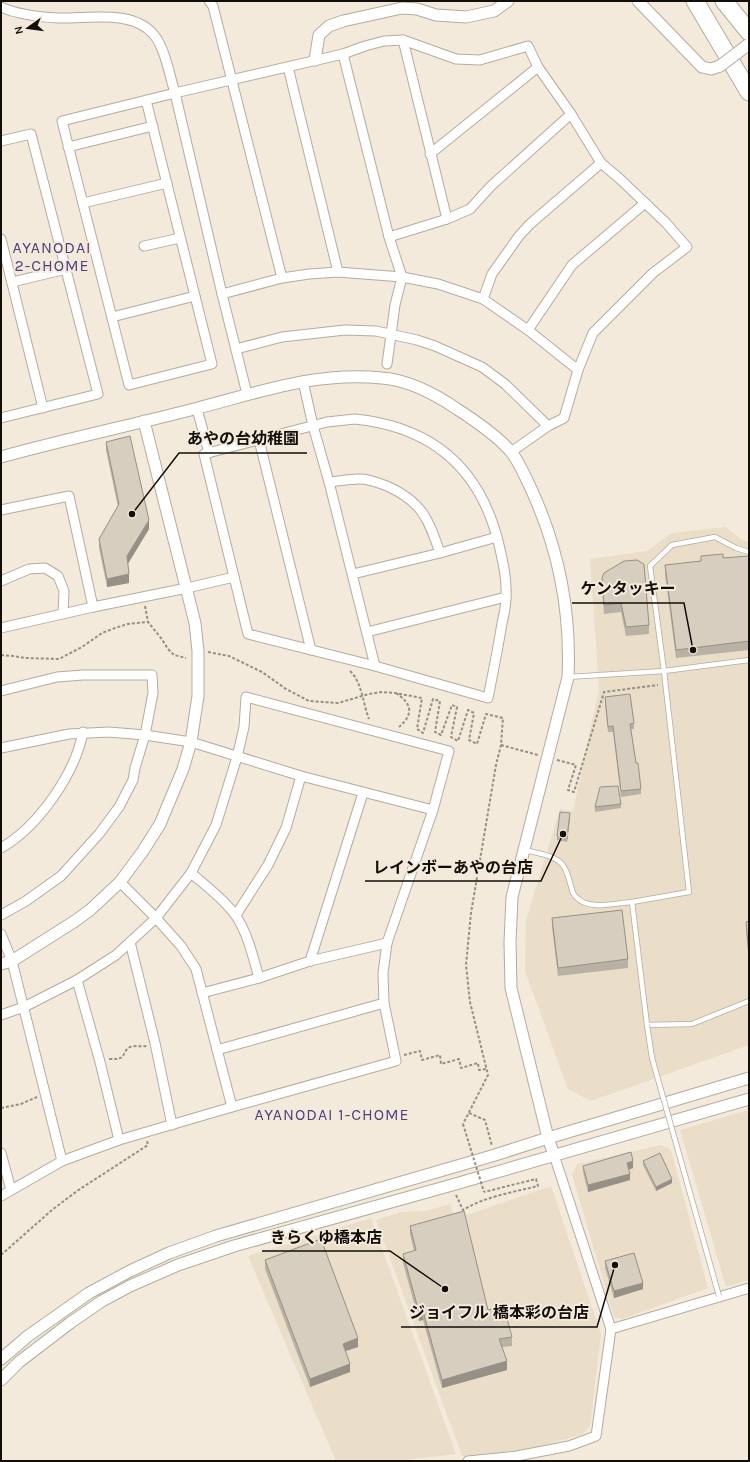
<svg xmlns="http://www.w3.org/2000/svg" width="750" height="1462" font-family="Karla,'Noto Sans JP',sans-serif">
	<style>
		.built { fill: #ebdec8 }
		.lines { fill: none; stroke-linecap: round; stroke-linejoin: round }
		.service-casing { stroke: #b4ac9d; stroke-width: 6 }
		.minor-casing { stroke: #b4ac9d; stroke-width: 11 }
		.tertiary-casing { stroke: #b4ac9d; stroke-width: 13 }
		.motorway-casing { stroke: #b4ac9d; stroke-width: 19 }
		.path { stroke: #958f84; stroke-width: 2; stroke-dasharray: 3 2; stroke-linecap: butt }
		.service { stroke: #fff; stroke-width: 4.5 }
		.minor { stroke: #fff; stroke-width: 9 }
		.tertiary { stroke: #fff; stroke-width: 11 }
		.motorway { stroke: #fff; stroke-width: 17 }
		.service-bridge-casing { stroke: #b4ac9d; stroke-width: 6; stroke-linecap: butt }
		.tertiary-bridge-casing { stroke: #b4ac9d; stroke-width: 13; stroke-linecap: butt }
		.path-bridge { stroke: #958f84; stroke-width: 2; stroke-dasharray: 3 2; stroke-linecap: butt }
		.service-bridge { stroke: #fff; stroke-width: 4.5 }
		.tertiary-bridge { stroke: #fff; stroke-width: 11 }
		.wall { fill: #b9b1a4 }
		.shaded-wall { fill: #969086 }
		.building { fill: #d7cebf; stroke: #969086 }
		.labels { text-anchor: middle; stroke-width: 4; stroke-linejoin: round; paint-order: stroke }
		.neighbourhood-label { font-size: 16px; letter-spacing: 1px; fill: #4e417e; stroke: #f3eadb }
		.leader { fill: none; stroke: #120f0a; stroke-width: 1.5 }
		.callout-dot { fill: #120f0a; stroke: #f3eadb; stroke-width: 1.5 }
		.callout-label { font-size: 16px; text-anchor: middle; font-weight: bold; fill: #120f0a; stroke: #f3eadb; stroke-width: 4; stroke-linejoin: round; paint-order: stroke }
	</style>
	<rect width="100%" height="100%" fill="#f3eadb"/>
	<g class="built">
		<polygon points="725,527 744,541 749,541 749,1045 591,1101 568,1089 525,971 526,920 560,809 573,811 599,689 590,559 647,551 672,533"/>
		<polygon points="749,1110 749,1280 726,1287 680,1130"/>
		<polygon points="661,1145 671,1150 708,1288 622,1319 614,1317 572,1175 577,1164"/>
		<polygon points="551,1186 601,1334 590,1426 583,1434 538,1447 482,1456 462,1456 376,1220 401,1212 426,1211 450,1204 455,1219"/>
		<polygon points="371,1218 456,1454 396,1461 336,1461 248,1256"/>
	</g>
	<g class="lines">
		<g class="service-casing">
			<g id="service">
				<polyline points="568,677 664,671 749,660"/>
				<path d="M 525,850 C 536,853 554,855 562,864 C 568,871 568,878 571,886 C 572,890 573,895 576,897 C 589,911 615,903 632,902 L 647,1025 L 692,1024 L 749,1001"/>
				<polyline points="632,902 689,892 664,671 650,566 672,545 715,537 736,548 749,552"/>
			</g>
		</g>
		<g class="minor-casing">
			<g id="minor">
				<polyline points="209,1 213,6 282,278"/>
				<path d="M 1,7 C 19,15 38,17 58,18 C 88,19 133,9 154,35 C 165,48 170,77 175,93 L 62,121 L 129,385 L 212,364 L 146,100"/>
				<polyline points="403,40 447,219"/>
				<polyline points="343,54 389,237 402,277 395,305 387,364"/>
				<polyline points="288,67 338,272"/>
				<polyline points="1,141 31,134 98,394 1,418"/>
				<polyline points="68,147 153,126"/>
				<polyline points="430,154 538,67"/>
				<polyline points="83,203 167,183"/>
				<polyline points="389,237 447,219 470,209 491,186 571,114"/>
				<polyline points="1,239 43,408"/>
				<polyline points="144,246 180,238"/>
				<polyline points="12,282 66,269"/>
				<polyline points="222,294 282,278 309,274 338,272 402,277 438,284 483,299 528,330 578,370"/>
				<polyline points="483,299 492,274 519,236 530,224 601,163"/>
				<polyline points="112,317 195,296"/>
				<polyline points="528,330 572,265 645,203"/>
				<polyline points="236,349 282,337 345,330 376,331 417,340 435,346 482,367 505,384 548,426"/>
				<polyline points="303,381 313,426 329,482 375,666"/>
				<polyline points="247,394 222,294 175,93 343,54 365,46 384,41 403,40 456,59 480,60 528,46 538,67 571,114 601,163 620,179 666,223 687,247 653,273 593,333 578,370 564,418 548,426 511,452"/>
				<polyline points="197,409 209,453"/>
				<path d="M 355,419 C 433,427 481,469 499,545 C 503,562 507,579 506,596 C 506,605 504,615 502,623 C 498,648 493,673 488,698 L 375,666 L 248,634 L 204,454 L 327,422 Z"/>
				<polyline points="259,440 311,650"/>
				<path d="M 329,482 C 339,481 350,479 360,479 C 370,479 378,483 387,486 C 422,502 428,518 440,553"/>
				<polyline points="1,510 69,496 93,607"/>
				<polyline points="353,574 440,553 497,537"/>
				<polyline points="1,581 29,569 45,568 58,576 64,591 63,613"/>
				<polyline points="1,628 93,607 187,588 234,577"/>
				<polyline points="367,632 506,597"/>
				<polyline points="1,691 57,677 83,675 152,675 153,693 145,735 135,768 133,780 119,807 99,834 61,876 26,901 1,915"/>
				<polyline points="1,748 69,734 109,732 145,735 191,742 301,776 433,810"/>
				<path d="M 1,848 C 38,827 75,774 83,732"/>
				<path d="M 191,873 C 205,885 225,900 236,916 C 248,934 253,957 259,978"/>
				<polyline points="120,882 156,918 181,946 196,969 232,1107"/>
				<polyline points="236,915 268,865 286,828 301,776"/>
				<polyline points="1,934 12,961 62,1161"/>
				<polyline points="130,942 155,1043 172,1125"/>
				<polyline points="310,961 363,793"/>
				<polyline points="77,980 100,1062 119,1140"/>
				<polyline points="202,993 259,978 310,961 387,943"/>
				<polyline points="1,1015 24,1007 77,980 116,955 156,918 191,873 216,825 237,757 244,727 246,697 449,751 433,810 387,943 383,973 384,1003 396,1061 232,1107 119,1140 62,1161 1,1196"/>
				<polyline points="217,1050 384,1003"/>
				<polyline points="1,1153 11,1190"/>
				<polyline points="611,1329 749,1288"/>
				<polyline points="468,1461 517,1456 569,1446 596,1436 611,1329 554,1155"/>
			</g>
		</g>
		<g class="tertiary-casing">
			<g id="tertiary">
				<polyline points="638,1 702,67 711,69 720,66"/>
				<polyline points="315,60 319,35 329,26 343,21 402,8 417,9 436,15 466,17 494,11 508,1"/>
				<path d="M 1,457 C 66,439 133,425 198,408 C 260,392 317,371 382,378 C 409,380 435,394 457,409 C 474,420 499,437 512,453 C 520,464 526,478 532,491 C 559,550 571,612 568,677 L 512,897 L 510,942 L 511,988 L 548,1138 L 554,1155"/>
				<polyline points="1,964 12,961 75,921 90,910 120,882 143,851 160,824 183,769 191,742 198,696 198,651 195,623 144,421"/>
				<polyline points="1,1359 28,1336 89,1293 130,1271 169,1253 216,1236 495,1155 548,1138 749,1078"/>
				<polyline points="1,1380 19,1362 70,1323 102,1301 130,1286 178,1265 234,1246 452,1185 749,1099"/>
			</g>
		</g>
		<g class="motorway-casing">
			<g id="motorway">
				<polyline points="695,1 749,92"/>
				<polyline points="724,1 749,32"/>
			</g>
		</g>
		<g class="path">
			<polyline points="145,606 148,622 161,638 168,649 174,655 186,658"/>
			<polyline points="208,652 229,656 262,672 286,689 309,701 338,703 369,694 382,692 395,693 422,698 417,729 423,733 433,699 440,701 435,732 441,735 452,705 457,707 451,737 458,741 468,710 474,713 469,740 477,744 486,714 503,718 501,745 496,765 471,913 466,965 470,1002 488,1075 463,1124"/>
			<polyline points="1,655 13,656 25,658 59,659 82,647 102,633 115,628 128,624 148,622"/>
			<path d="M 350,671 C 362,682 363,704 369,719"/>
			<path d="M 396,693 C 412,704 414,714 399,727"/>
			<polyline points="501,745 538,755"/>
			<polyline points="557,760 576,765 568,790 574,792 604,692 658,685"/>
			<polyline points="404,1055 420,1051 422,1060 440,1055 441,1064 459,1059 461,1068 478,1063 479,1070 486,1069"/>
			<path d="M 109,1059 C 129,1060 120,1053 130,1047 C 135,1045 141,1047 147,1046"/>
			<polyline points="1,1108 21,1104 37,1097"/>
			<polyline points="469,1113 485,1120 492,1146"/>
			<path d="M 456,1195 L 463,1210 C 484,1197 513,1192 538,1186 L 536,1179 L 484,1192"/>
			<polyline points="1,1255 52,1210 77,1191 148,1145 147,1141"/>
		</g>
		<use href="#service" class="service"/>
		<use href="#minor" class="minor"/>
		<use href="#tertiary" class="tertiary"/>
		<use href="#motorway" class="motorway"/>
		<g class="service-bridge-casing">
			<polyline id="service-bridge" points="647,1025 652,1058 719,1296"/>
		</g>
		<g class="tertiary-bridge-casing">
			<polyline id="tertiary-bridge" points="720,66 749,44"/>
		</g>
		<polyline class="path-bridge" points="463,1124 484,1192"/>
		<use href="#service-bridge" class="service-bridge"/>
		<use href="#tertiary-bridge" class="tertiary-bridge"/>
	</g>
	<g class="wall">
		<polygon points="106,442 149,529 128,564 129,583 107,587 99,548 99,539 118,507 106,450"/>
		<polygon points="701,556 723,558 749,556 749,650 676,658 665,574 665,565 701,561"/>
		<polygon points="602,578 649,625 649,634 626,636 621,612 604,614 602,587"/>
		<polygon points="605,697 634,723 634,729 631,729 636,763 641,789 641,794 621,797 613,732 608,732 605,703"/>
		<polygon points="621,804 621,808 595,812 595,807"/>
		<polygon points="570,817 567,842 557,840 557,836"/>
		<polygon points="552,918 628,959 628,968 558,976 552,927"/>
		<polygon points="749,921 749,963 746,931 746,922"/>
		<polygon points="643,1161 672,1183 656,1191 643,1165"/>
		<polygon points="583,1166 633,1168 629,1169 630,1180 588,1192 583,1172"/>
		<polygon points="410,1226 512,1337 512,1346 502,1347 507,1370 442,1388 423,1320 419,1321 403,1263 403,1254 414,1251 410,1234"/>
		<polygon points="265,1260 358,1347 345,1351 350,1372 310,1387 265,1269"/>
		<polygon points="605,1261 643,1289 614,1298 605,1268"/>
	</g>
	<g class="shaded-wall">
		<polygon points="149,520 149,529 127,565 127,556"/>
		<polygon points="129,574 129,583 107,587 107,579"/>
		<polygon points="570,813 570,817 567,842 567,837"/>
		<polygon points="633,1161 633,1168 627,1170 627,1163"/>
		<polygon points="630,1174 630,1180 588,1192 588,1185"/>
		<polygon points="672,1179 672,1183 656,1191 656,1187"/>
		<polygon points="643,1283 643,1289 614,1298 614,1291"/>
		<polygon points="423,1311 423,1320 419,1321 419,1312"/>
		<polygon points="358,1338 358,1347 343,1352 343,1344"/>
		<polygon points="507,1361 507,1370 442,1388 442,1380"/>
		<polygon points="350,1364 350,1372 310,1387 310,1379"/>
	</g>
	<g class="building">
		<polygon points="130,436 149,520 127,556 129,574 107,579 99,539 119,504 106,442"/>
		<polygon points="723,554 723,558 749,556 749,641 676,650 665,565 701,561 701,556"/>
		<polygon points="637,560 644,564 649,625 626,627 621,603 604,605 602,578 604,573 624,561"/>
		<polygon points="630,694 634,723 630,724 636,763 638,763 641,789 621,791 613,726 608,727 605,697"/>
		<polygon points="618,786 621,804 595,807 600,787"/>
		<polygon points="560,812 570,813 567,837 557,836"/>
		<polygon points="622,910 628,959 558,968 552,918"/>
		<polygon points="749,921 749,954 746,922"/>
		<polygon points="631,1152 633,1161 627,1163 630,1174 588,1185 583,1166"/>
		<polygon points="660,1153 672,1179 656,1187 643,1161"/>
		<polygon points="464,1211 488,1310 504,1307 512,1337 499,1339 507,1361 442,1380 423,1311 419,1312 403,1254 416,1250 410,1226"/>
		<polygon points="321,1239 358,1338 343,1344 350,1364 310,1379 265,1260"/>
		<polygon points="634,1253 643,1283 614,1291 605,1261"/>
	</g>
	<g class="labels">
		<g class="neighbourhood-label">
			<text x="52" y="253">AYANODAI<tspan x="52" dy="18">2-CHOME</tspan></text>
			<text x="332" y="1120">AYANODAI 1-CHOME</text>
		</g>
	</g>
	<path class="leader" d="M132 514L179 453H307M693 650L684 603H572M563 834L541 881H365M445 1289L390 1251H262M615 1265L597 1327H401"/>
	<g class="callout-dot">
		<circle cx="132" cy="514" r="4"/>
		<circle cx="693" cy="650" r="4"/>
		<circle cx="563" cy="834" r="4"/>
		<circle cx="445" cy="1289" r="4"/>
		<circle cx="615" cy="1265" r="4"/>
	</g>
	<g class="callout-label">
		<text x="243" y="444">あやの台幼稚園</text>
		<text x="628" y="594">ケンタッキー</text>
		<text x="453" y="873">レインボーあやの台店</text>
		<text x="326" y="1243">きらくゆ橋本店</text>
		<text x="499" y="1318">ジョイフル 橋本彩の台店</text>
	</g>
	<rect width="750" height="1462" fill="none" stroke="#120f0a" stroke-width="4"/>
	<g transform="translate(28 28) rotate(256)" stroke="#f3eadb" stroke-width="3" paint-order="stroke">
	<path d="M0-3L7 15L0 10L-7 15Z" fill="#120f0a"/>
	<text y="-6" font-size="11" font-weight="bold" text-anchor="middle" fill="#120f0a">N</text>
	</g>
</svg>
